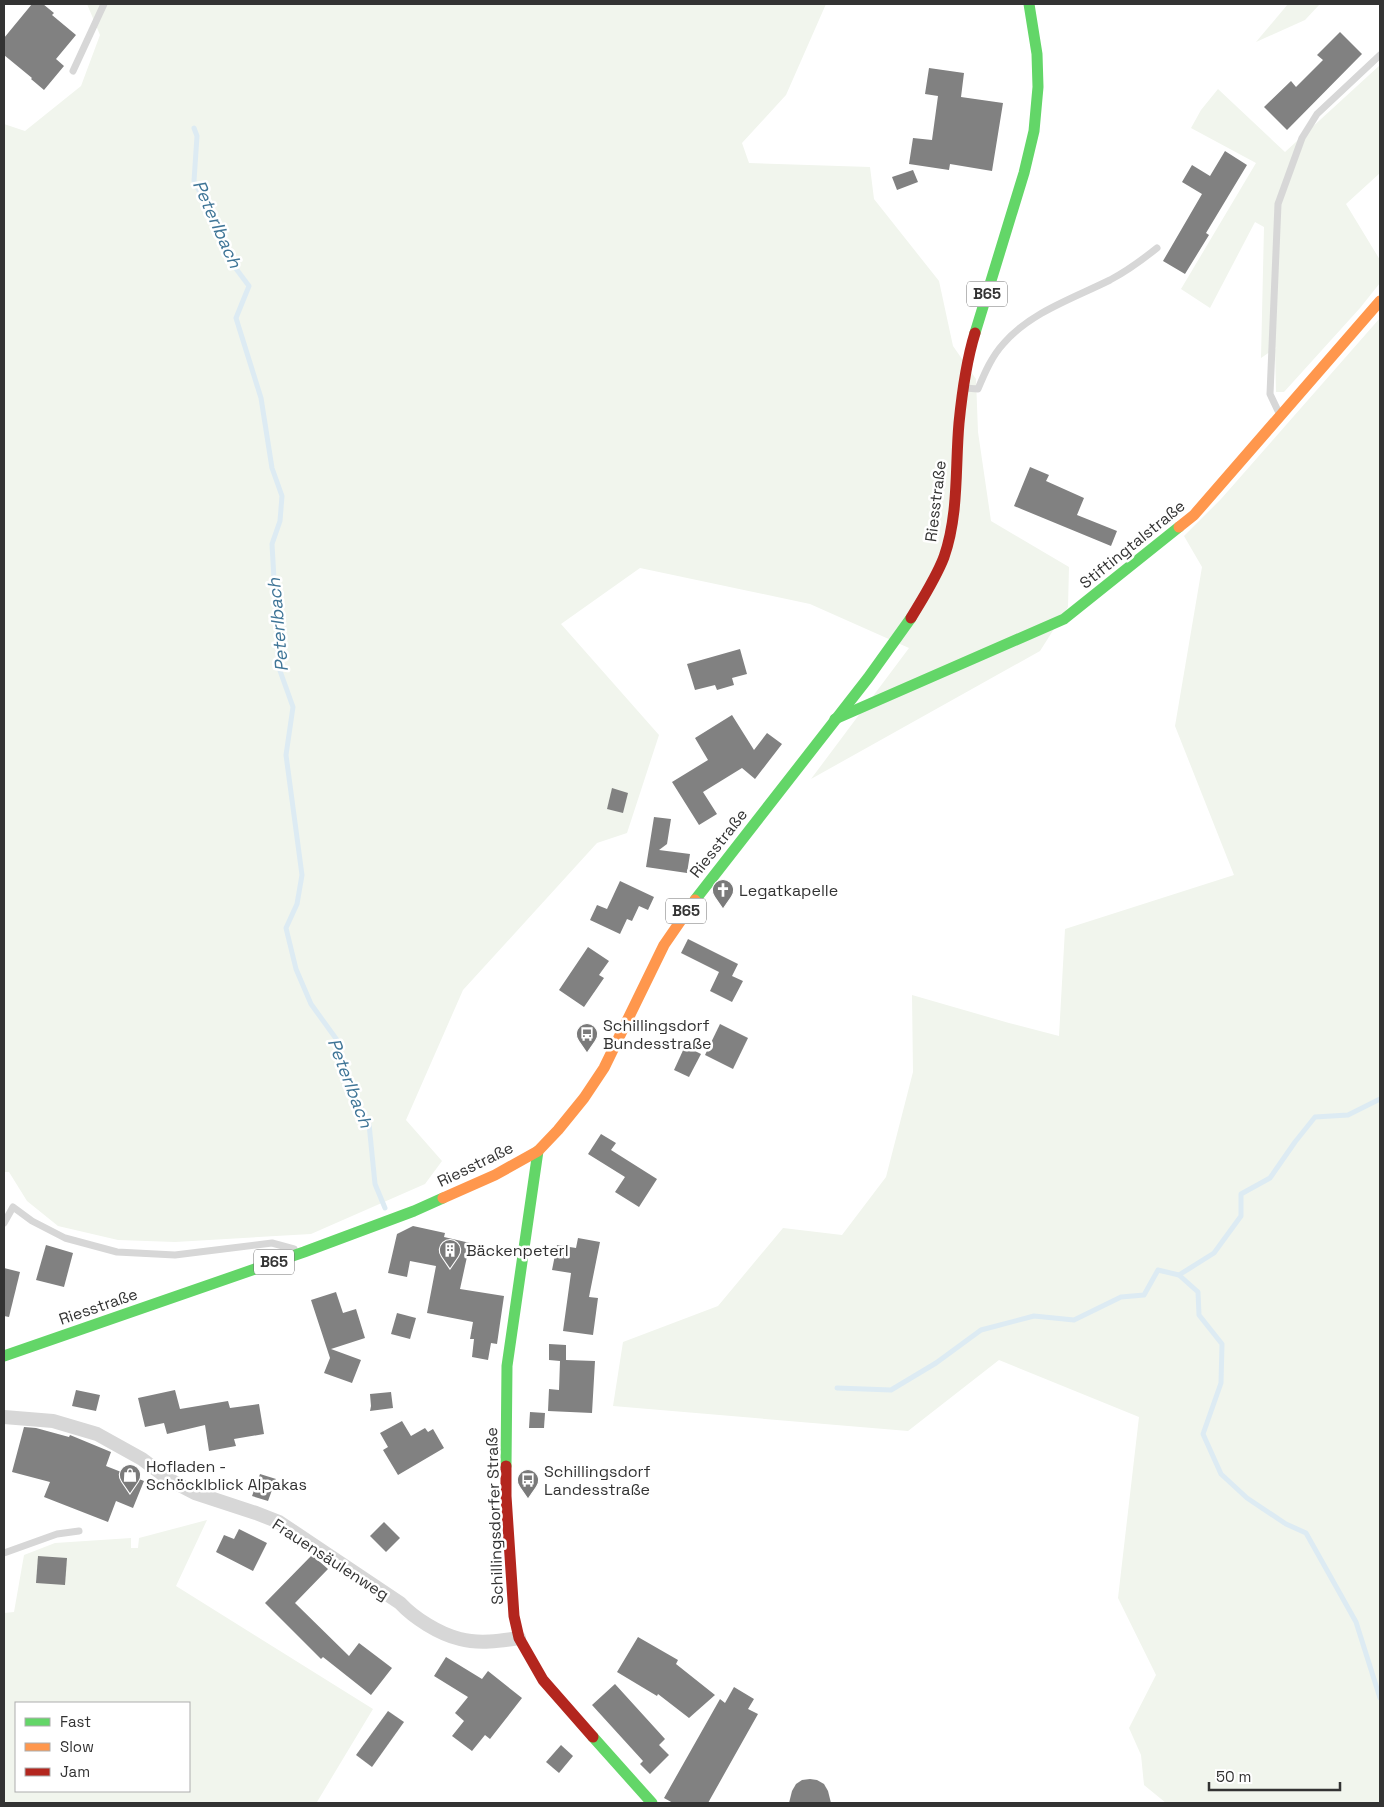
<svg xmlns="http://www.w3.org/2000/svg" width="1384" height="1807" font-family="'Space Grotesk',sans-serif">
	<style>
		.green { fill: #f1f5ed; fill-rule: evenodd }
		.lines { fill: none; stroke-linecap: round; stroke-linejoin: round }
		.stream { stroke: #ddebf3; stroke-width: 5 }
		.building { fill: #818181 }
		.lane { stroke: #d7d7d7; stroke-width: 7 }
		.street { stroke: #d7d7d7; stroke-width: 14 }
		.fast { stroke: #63d668; stroke-width: 11 }
		.slow { stroke: #ff974d; stroke-width: 11 }
		.jam { stroke: #b3261e; stroke-width: 11 }
		.labels { text-anchor: middle; stroke-width: 5; stroke-linejoin: round; paint-order: stroke }
		.shield { fill: #fff; stroke: #707070; stroke-width: 1 }
		.shield-label { font-size: 15px; font-weight: bold; fill: #333 }
		.street-label { font-size: 16px; fill: #333; stroke: #fff }
		.poi-label { font-size: 16px; fill: #333; stroke: #fff; text-anchor: start }
		.water-label { font-size: 18px; font-style: italic; fill: #3f7597; stroke: #fff }
	</style>
	<rect width="100%" height="100%" fill="#fff"/>
	<g class="green">
		<polygon points="87,4 826,4 786,95 742,143 749,163 870,167 874,199 939,281 953,346 976,379 978,432 991,521 1069,567 1068,607 1040,651 811,779 909,648 810,604 640,568 561,624 659,735 627,833 597,843 463,990 406,1120 442,1161 425,1184 311,1234 175,1242 118,1240 58,1226 27,1201 9,1172 4,1172 4,124 25,131 81,86 100,35"/>
		<polygon points="1288,4 1320,4 1305,20 1256,42"/>
		<polygon points="1380,65 1380,173 1346,204 1380,260 1380,283 1360,308 1284,392 1276,392 1275,349 1277,347 1261,358 1264,227 1255,222 1210,308 1181,289 1256,163 1191,128 1201,110 1218,89 1285,152"/>
		<polygon points="1380,318 1380,1803 1166,1803 1144,1785 1141,1755 1129,1728 1156,1675 1118,1598 1139,1417 999,1360 908,1431 613,1406 623,1342 718,1306 783,1228 842,1235 886,1177 913,1072 912,995 1009,1023 1059,1036 1065,929 1234,875 1175,726 1202,567 1184,536 1221,499"/>
		<path d="M 207,1520 L 176,1586 L 373,1709 L 317,1802 L 319,1803 L 4,1803 L 4,1613 L 14,1612 L 24,1555 L 55,1543 L 131,1538 L 131,1548 L 138,1548 L 139,1538 ZM 16,1703 L 189,1703 L 189,1791 L 16,1791 Z"/>
	</g>
	<g class="lines">
		<g class="stream">
			<polyline points="194,128 197,136 194,181 224,238 234,266 249,286 236,318 261,398 272,468 282,496 280,521 272,544 279,668 293,707 286,755 302,875 297,904 286,928 296,969 311,1004 337,1040 343,1071 369,1124 375,1184 385,1208"/>
			<polyline points="1179,1275 1214,1253 1241,1216 1241,1194 1270,1178 1295,1142 1315,1117 1348,1115 1380,1099"/>
			<polyline points="837,1388 891,1390 936,1363 981,1330 1034,1316 1074,1320 1121,1297 1144,1295 1158,1270 1179,1275 1198,1292 1199,1315 1222,1344 1221,1383 1203,1434 1221,1474 1247,1498 1286,1524 1306,1533 1356,1622 1380,1698"/>
		</g>
	</g>
	<g class="building">
		<polygon points="32,4 43,4 54,13 52,15 76,35 56,59 64,66 44,90 31,79 32,78 4,55 4,38"/>
		<polygon points="1340,32 1362,54 1287,130 1264,107 1291,81 1296,87 1323,60 1317,55"/>
		<polygon points="929,68 964,73 961,97 1003,103 992,171 950,164 949,170 909,164 913,138 932,140 938,96 925,94"/>
		<polygon points="1225,151 1247,165 1206,233 1209,235 1185,274 1163,261 1202,194 1182,182 1192,165 1210,176"/>
		<polygon points="913,170 918,182 897,190 892,177"/>
		<polygon points="1030,467 1049,475 1046,481 1084,498 1077,515 1117,531 1111,546 1014,506"/>
		<polygon points="740,649 747,674 732,678 734,685 717,690 715,685 695,690 687,664"/>
		<polygon points="732,715 754,750 767,733 782,744 755,779 742,768 703,792 717,814 699,825 672,782 708,760 695,738"/>
		<polygon points="612,788 628,793 623,813 607,809"/>
		<polygon points="654,817 671,819 667,844 659,850 690,854 687,873 646,867"/>
		<polygon points="620,881 654,897 648,910 639,906 632,921 627,919 620,934 590,920 597,905 607,909"/>
		<polygon points="688,939 738,964 732,976 743,981 732,1002 710,991 719,972 681,953"/>
		<polygon points="588,947 609,961 599,975 604,978 584,1007 559,990"/>
		<polygon points="720,1024 748,1038 733,1069 705,1055"/>
		<polygon points="685,1046 701,1054 689,1077 674,1070"/>
		<polygon points="601,1134 616,1143 611,1150 657,1179 639,1207 615,1192 625,1177 588,1154"/>
		<polygon points="413,1226 445,1233 444,1237 470,1243 460,1289 504,1296 497,1344 491,1343 488,1360 472,1357 474,1339 470,1339 473,1322 427,1313 436,1266 410,1261 407,1277 388,1273 397,1234"/>
		<polygon points="578,1238 600,1242 589,1297 598,1298 593,1335 563,1331 571,1273 552,1270 557,1245 576,1248"/>
		<polygon points="46,1245 73,1253 64,1287 36,1280"/>
		<polygon points="4,1268 20,1272 9,1317 4,1316"/>
		<polygon points="336,1292 343,1313 356,1309 365,1338 331,1349 361,1360 352,1383 324,1373 330,1358 311,1300"/>
		<polygon points="397,1313 416,1318 410,1339 391,1334"/>
		<polygon points="549,1344 566,1345 566,1360 595,1361 592,1413 548,1411 549,1389 559,1390 560,1361 549,1360"/>
		<polygon points="76,1390 100,1395 96,1411 72,1406"/>
		<polygon points="175,1390 180,1409 228,1401 230,1408 259,1404 264,1434 234,1439 236,1446 209,1451 205,1425 167,1434 164,1423 145,1427 138,1398"/>
		<polygon points="391,1392 393,1408 370,1411 371,1406 370,1394"/>
		<polygon points="530,1412 545,1413 544,1428 529,1428"/>
		<polygon points="402,1421 411,1436 425,1428 428,1432 433,1429 444,1448 398,1475 383,1450 388,1447 380,1433"/>
		<polygon points="24,1427 36,1428 69,1437 70,1435 111,1452 106,1466 144,1481 133,1508 116,1501 108,1522 44,1497 50,1482 12,1472"/>
		<polygon points="260,1474 276,1479 268,1501 252,1496"/>
		<polygon points="384,1522 400,1538 386,1552 370,1536"/>
		<polygon points="239,1529 267,1543 253,1571 216,1552 224,1535 234,1539"/>
		<polygon points="312,1555 328,1569 295,1603 349,1656 359,1643 392,1668 371,1695 323,1657 321,1659 265,1603"/>
		<polygon points="38,1556 67,1558 65,1585 36,1583"/>
		<polygon points="638,1637 678,1660 676,1664 715,1695 689,1718 658,1694 657,1696 617,1672"/>
		<polygon points="446,1657 482,1679 488,1671 522,1698 490,1739 485,1735 472,1751 452,1736 464,1721 455,1713 468,1697 434,1676"/>
		<polygon points="615,1684 665,1739 659,1745 669,1755 650,1774 640,1764 643,1761 592,1705"/>
		<polygon points="734,1687 754,1699 748,1709 758,1714 708,1803 673,1803 664,1798 720,1699 725,1703"/>
		<polygon points="388,1711 404,1722 372,1767 356,1755"/>
		<polygon points="561,1745 573,1756 559,1773 546,1762"/>
		<polygon points="810,1779 817,1780 824,1784 828,1791 831,1803 789,1803 792,1791 796,1784 802,1780"/>
	</g>
	<g class="lines">
		<g class="lane">
			<polyline points="73,71 104,4"/>
			<path d="M 965,388 L 978,389 C 985,372 992,356 1004,343 C 1031,312 1074,298 1110,280 C 1127,271 1142,260 1157,248"/>
			<polyline points="1279,413 1270,394 1278,204 1302,138 1317,114 1380,55"/>
			<polyline points="4,1223 13,1207 32,1221 65,1238 117,1252 175,1255 272,1243 294,1249"/>
			<polyline points="4,1553 57,1534 79,1531"/>
		</g>
		<path class="street" d="M 4,1417 L 53,1421 L 97,1434 L 142,1459 L 170,1480 L 195,1493 L 256,1513 L 279,1522 L 400,1603 C 414,1618 439,1634 460,1639 C 479,1644 500,1641 519,1638"/>
		<g class="fast">
			<polyline points="975,333 1024,173 1034,131 1038,87 1037,54 1029,4"/>
			<polyline points="835,719 1064,619 1179,527"/>
			<polyline points="695,900 868,678 911,618"/>
			<polyline points="4,1356 304,1252 414,1211 443,1198"/>
			<polyline points="506,1466 507,1366 538,1151"/>
			<polyline points="593,1737 652,1803"/>
		</g>
		<g class="slow">
			<polyline points="1179,527 1194,515 1380,301"/>
			<polyline points="443,1198 495,1175 538,1151 558,1130 584,1098 604,1068 664,945 695,900"/>
		</g>
		<g class="jam">
			<path d="M 911,618 C 923,598 936,578 944,557 C 959,514 955,468 959,423 C 962,393 966,362 975,333"/>
			<polyline points="506,1466 506,1496 514,1616 519,1638 543,1680 593,1737"/>
		</g>
	</g>
	<defs>
		<g id="church-pin" transform="scale(1.125)"><path d="M0 17L-7.5 6A9.5 9.5 0 1 1 7.5 6Z" fill="#7a7a7a" stroke="#fff"/><path d="M-1.2-6h2.4v3.5h3.3v2.4h-3.3V6h-2.4V-.1h-3.3v-2.4h3.3Z" fill="#fff"/></g>
		<g id="bus-pin" transform="scale(1.125)"><path d="M0 17L-7.5 6A9.5 9.5 0 1 1 7.5 6Z" fill="#7a7a7a" stroke="#fff"/><path d="M-5-6H5V4H4V6H2V4H-2V6H-4V4H-5ZM-3.5-4V0h7V-4ZM-3.5 1.2v1.5H-2V1.2ZM2 1.2v1.5H3.5V1.2Z" fill="#fff"/></g>
		<g id="building-pin" transform="scale(1.125)"><path d="M0 17L-7.5 6A9.5 9.5 0 1 1 7.5 6Z" fill="#7a7a7a" stroke="#fff"/><path d="M-4-6H4V6H1V3H-1V6H-4ZM-2.5-4.3h1.7v1.8h-1.7ZM.8-4.3h1.7v1.8H.8ZM-2.5-1h1.7V.8h-1.7ZM.8-1h1.7V.8H.8Z" fill="#fff"/></g>
		<g id="shop-pin" transform="scale(1.125)"><path d="M0 17L-7.5 6A9.5 9.5 0 1 1 7.5 6Z" fill="#7a7a7a" stroke="#fff"/><path d="M-5-2.5h2.3a2.7 3.5 0 0 1 5.4 0H5L5.5 6h-11ZM-1.5-2.5h3a1.5 2.3 0 0 0-3 0Z" fill="#fff"/></g>
	</defs>
	<g fill-rule="evenodd">
		<use href="#church-pin" x="723" y="890"/>
		<use href="#bus-pin" x="587" y="1034"/>
		<use href="#building-pin" x="450" y="1250"/>
		<use href="#shop-pin" x="130" y="1475"/>
		<use href="#bus-pin" x="528" y="1480"/>
	</g>
	<g class="labels">
		<g class="shield">
			<rect x="967" y="281.5" width="40" height="25" rx="4"/>
			<rect x="666" y="898.5" width="40" height="25" rx="4"/>
			<rect x="254" y="1249.5" width="40" height="25" rx="4"/>
		</g>
		<g class="shield-label">
			<text x="987" y="299">B65</text>
			<text x="686" y="916">B65</text>
			<text x="274" y="1267">B65</text>
		</g>
		<g class="street-label">
			<text transform="translate(935 501) rotate(-83)" y="6">Riesstraße</text>
			<text transform="translate(1132 544) rotate(-39)" y="6">Stiftingtalstraße</text>
			<text transform="translate(718 843) rotate(-52)" y="6">Riesstraße</text>
			<text transform="translate(475 1164) rotate(-26)" y="6">Riesstraße</text>
			<text transform="translate(98 1306) rotate(-19)" y="6">Riesstraße</text>
			<text transform="translate(494 1516) rotate(-92)" y="6">Schillingsdorfer Straße</text>
			<text transform="translate(331 1559) rotate(33)" y="6">Frauensäulenweg</text>
		</g>
		<g class="poi-label">
			<text x="739" y="896">Legatkapelle</text>
			<text x="603" y="1031">Schillingsdorf<tspan x="603" dy="18">Bundesstraße</tspan></text>
			<text x="466" y="1256">Bäckenpeterl</text>
			<text x="146" y="1472">Hofladen -<tspan x="146" dy="18">Schöcklblick Alpakas</tspan></text>
			<text x="544" y="1477">Schillingsdorf<tspan x="544" dy="18">Landesstraße</tspan></text>
		</g>
		<g class="water-label">
			<text transform="translate(217 224) rotate(66)" y="6">Peterlbach</text>
			<text transform="translate(278 625) rotate(-95)" y="6">Peterlbach</text>
			<text transform="translate(350 1083) rotate(69)" y="6">Peterlbach</text>
		</g>
	</g>
	<rect width="1384" height="1807" fill="none" stroke="#333333" stroke-width="10"/>
	<rect x="15" y="1702" width="175" height="90" fill="#ffffff" stroke="#adadad"/>
	<rect x="25" y="1718" width="25" height="8" fill="#63d668" stroke="#adadad"/>
	<text x="60" y="1727" font-size="15" fill="#333333">Fast</text>
	<rect x="25" y="1743" width="25" height="8" fill="#ff974d" stroke="#adadad"/>
	<text x="60" y="1752" font-size="15" fill="#333333">Slow</text>
	<rect x="25" y="1768" width="25" height="8" fill="#b3261e" stroke="#adadad"/>
	<text x="60" y="1777" font-size="15" fill="#333333">Jam</text>
	<path d="M1209 1782v8h131v-8" fill="none" stroke="#333333" stroke-width="2.5"/>
	<text x="1216" y="1782" font-size="15" fill="#333333" stroke="#ffffff" stroke-width="4" paint-order="stroke">50 m</text>
</svg>
